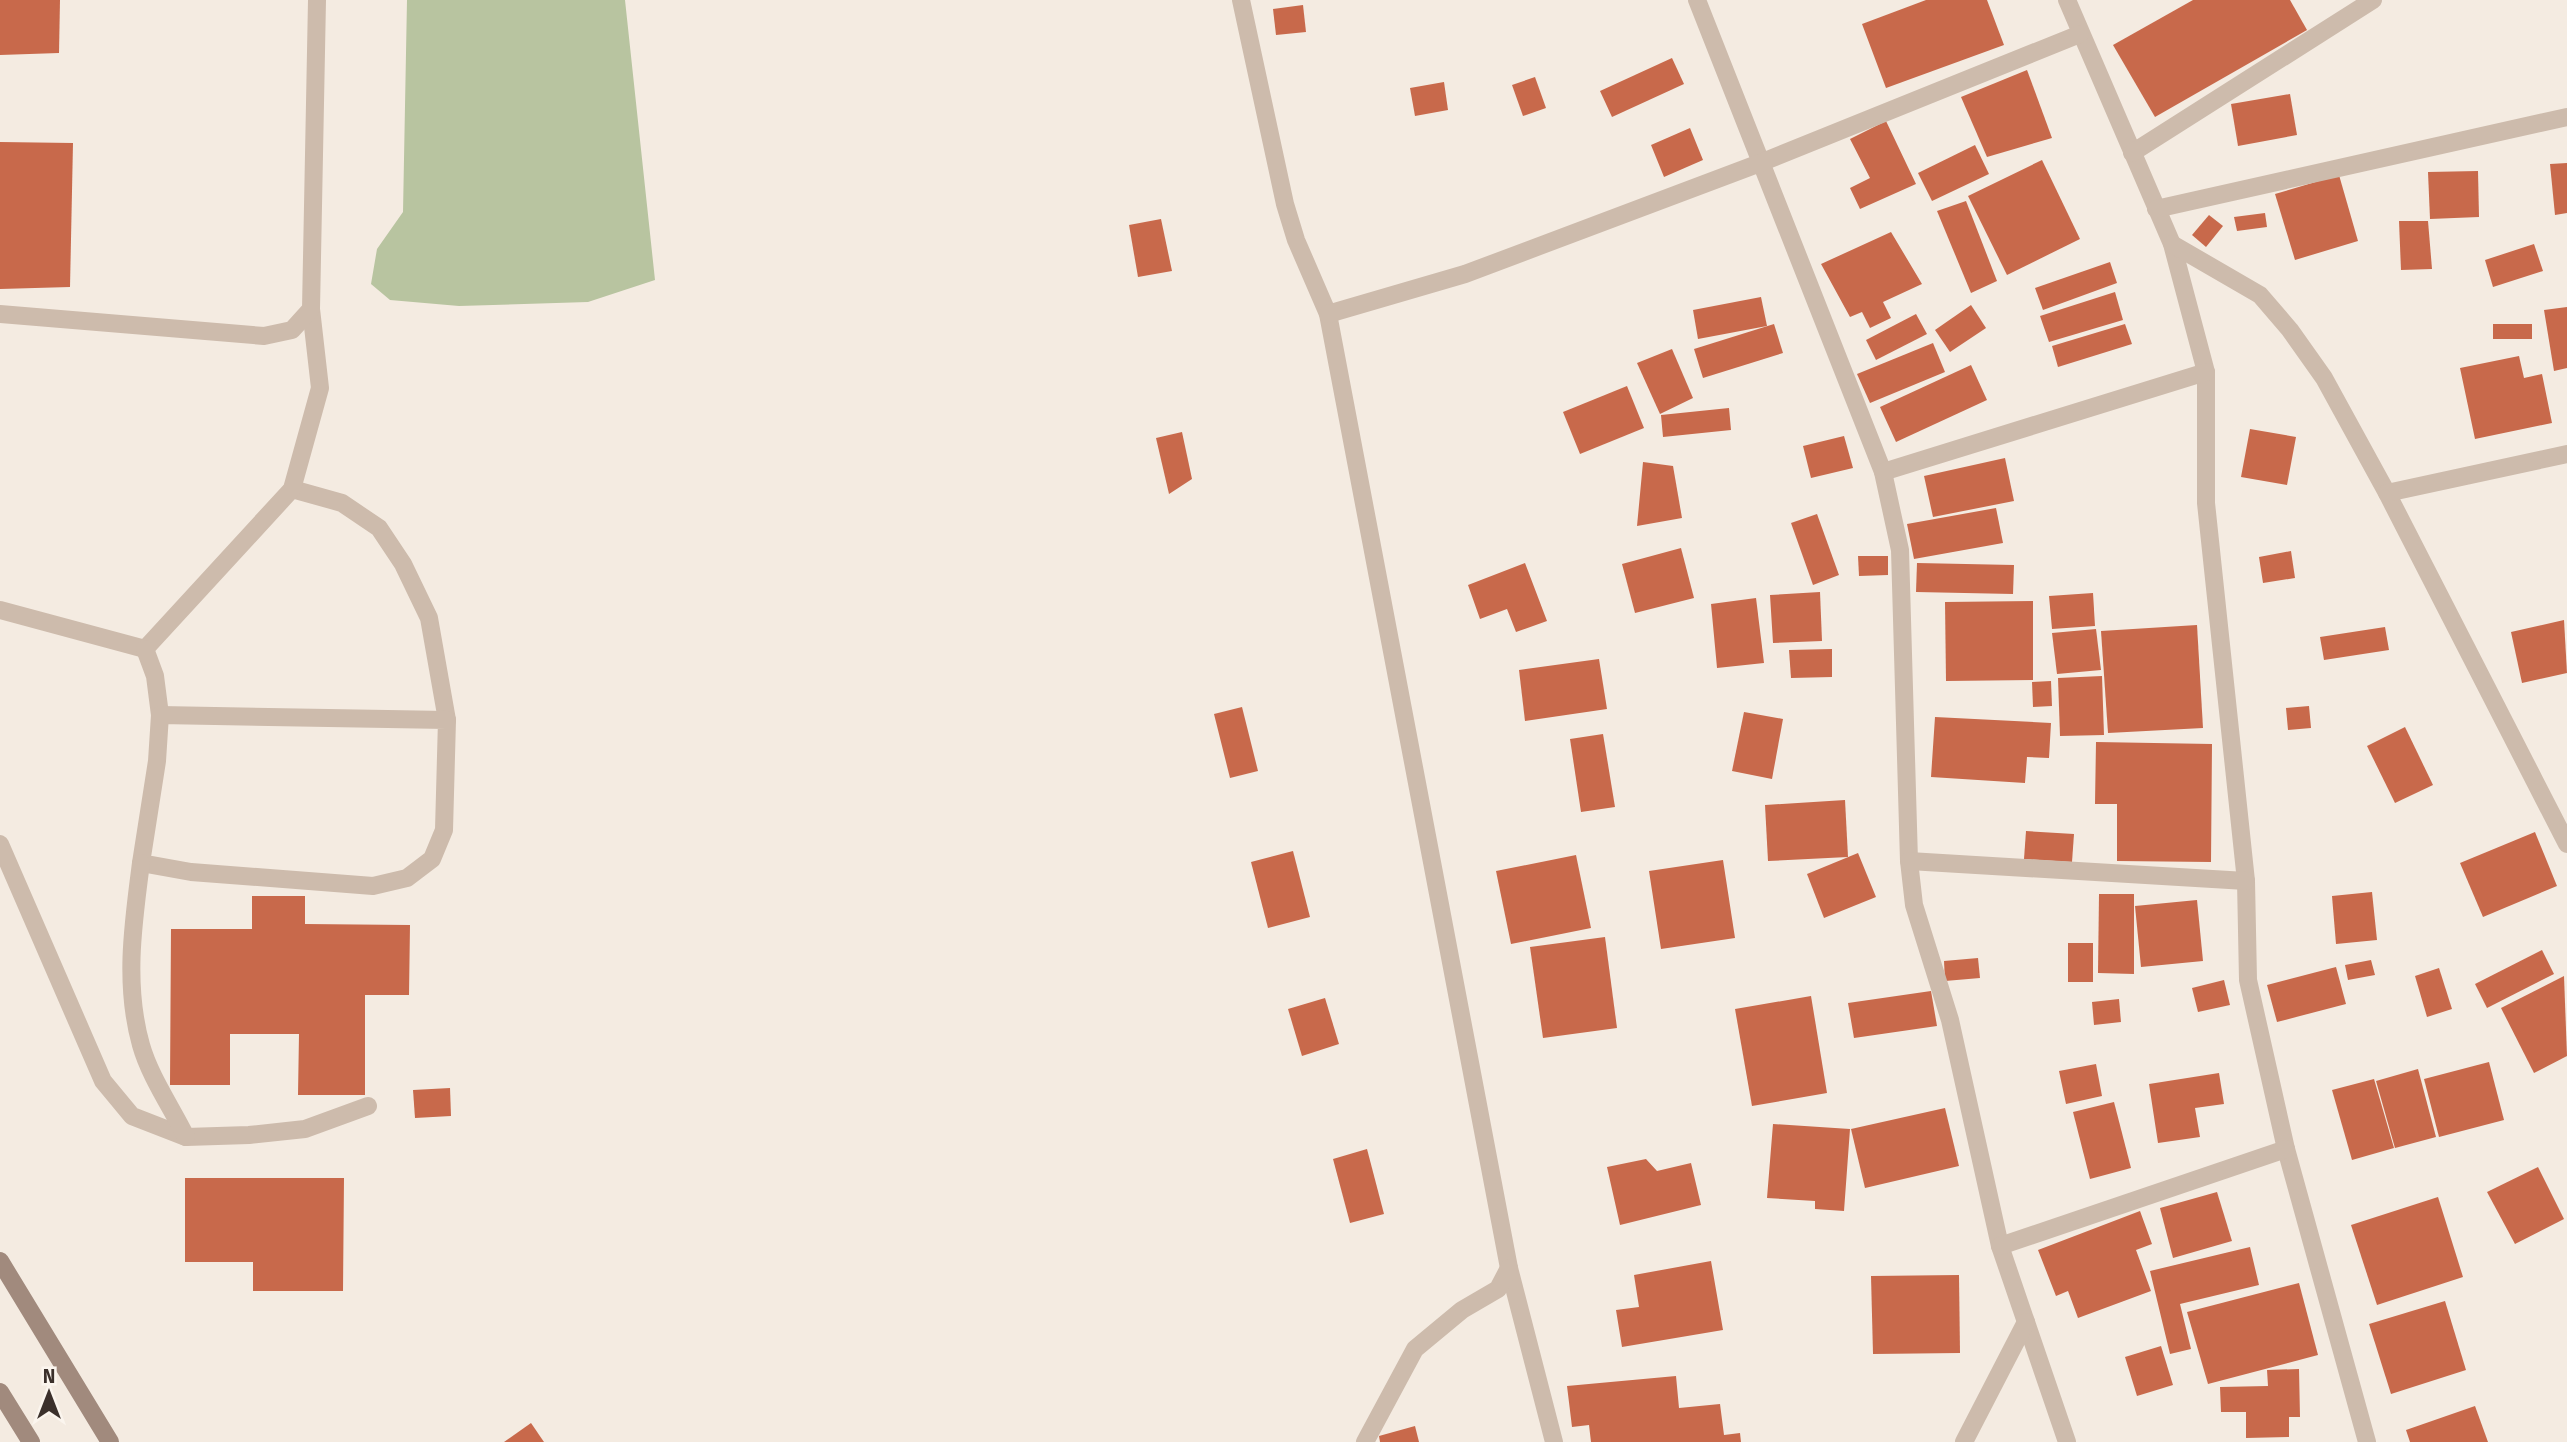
<svg xmlns="http://www.w3.org/2000/svg" width="2567" height="1442" font-family="'Fira Sans',sans-serif">
	<style>
		.green { fill: #b8c4a0 }
		.building { fill: #c8694b }
		.lines { fill: none; stroke-linecap: round; stroke-linejoin: round }
		.lane { stroke: #cdbbac; stroke-width: 18 }
		.street { stroke: #cdbbac; stroke-width: 18 }
		.secondary { stroke: #a18a7d; stroke-width: 18 }
	</style>
	<rect width="100%" height="100%" fill="#f4ebe1"/>
	<polygon class="green" points="407,0 625,0 655,280 588,302 459,306 390,300 371,284 377,249 403,212"/>
	<g class="building">
		<polygon points="0,0 60,0 59,53 0,55"/>
		<polygon points="1926,0 1987,0 2004,45 1886,88 1862,24"/>
		<polygon points="2193,0 2290,0 2307,30 2155,117 2113,45"/>
		<polygon points="1303,5 1306,32 1276,35 1273,9"/>
		<polygon points="1672,58 1684,84 1612,117 1600,91"/>
		<polygon points="2027,70 2052,138 1987,157 1961,97"/>
		<polygon points="1535,77 1546,108 1523,116 1512,85"/>
		<polygon points="1444,82 1448,110 1415,116 1410,88"/>
		<polygon points="2290,94 2297,135 2238,146 2231,104"/>
		<polygon points="1886,121 1916,184 1860,209 1850,188 1870,178 1850,139"/>
		<polygon points="1690,128 1703,160 1664,177 1651,145"/>
		<polygon points="0,142 73,143 70,287 0,289"/>
		<polygon points="1975,145 1989,174 1932,201 1918,173"/>
		<polygon points="2042,160 2080,239 2007,275 1968,196"/>
		<polygon points="2567,163 2567,213 2555,215 2550,164"/>
		<polygon points="2478,171 2479,217 2430,219 2428,172"/>
		<polygon points="2339,175 2358,241 2295,260 2275,194"/>
		<polygon points="1966,201 1997,281 1971,293 1937,211"/>
		<polygon points="2265,213 2267,227 2237,231 2234,217"/>
		<polygon points="2209,215 2223,226 2206,247 2192,235"/>
		<polygon points="1161,219 1172,271 1138,277 1129,225"/>
		<polygon points="2399,221 2428,221 2432,269 2401,270"/>
		<polygon points="1891,232 1922,284 1883,302 1891,318 1870,328 1862,312 1850,317 1821,264"/>
		<polygon points="2534,244 2543,271 2493,287 2485,260"/>
		<polygon points="2110,262 2117,283 2043,310 2035,288"/>
		<polygon points="2115,292 2123,320 2049,342 2040,316"/>
		<polygon points="1761,297 1767,326 1698,339 1693,310"/>
		<polygon points="1971,305 1986,328 1950,352 1935,330"/>
		<polygon points="2567,307 2567,368 2554,371 2544,310"/>
		<polygon points="1916,314 1927,334 1876,360 1866,340"/>
		<polygon points="1774,324 1783,353 1703,378 1694,349"/>
		<polygon points="2125,324 2132,344 2058,367 2052,346"/>
		<rect x="2493" y="324" width="39" height="15"/>
		<polygon points="1933,343 1945,372 1870,403 1857,374"/>
		<polygon points="1672,349 1693,398 1660,414 1637,363"/>
		<polygon points="2519,356 2524,378 2542,374 2552,423 2475,439 2460,368"/>
		<polygon points="1971,365 1987,400 1896,442 1880,407"/>
		<polygon points="1627,386 1644,428 1580,454 1563,412"/>
		<polygon points="1729,408 1731,430 1663,437 1661,415"/>
		<polygon points="2250,429 2296,437 2287,485 2241,477"/>
		<polygon points="1182,432 1192,479 1169,494 1156,438"/>
		<polygon points="1844,436 1853,468 1811,478 1803,446"/>
		<polygon points="2005,458 2014,501 1933,517 1924,476"/>
		<polygon points="1643,462 1673,466 1682,518 1637,526"/>
		<polygon points="1996,508 2003,543 1914,559 1907,524"/>
		<polygon points="1817,514 1839,575 1813,585 1791,523"/>
		<polygon points="1681,548 1694,598 1635,613 1622,564"/>
		<polygon points="2291,551 2295,578 2263,583 2259,557"/>
		<polygon points="1858,556 1888,556 1888,575 1859,576"/>
		<polygon points="1525,563 1547,621 1516,632 1507,609 1480,619 1468,585"/>
		<polygon points="1917,563 2014,565 2013,594 1916,592"/>
		<polygon points="1820,592 1822,641 1773,643 1770,595"/>
		<polygon points="2093,593 2095,626 2052,629 2049,596"/>
		<polygon points="1756,598 1764,663 1717,668 1711,604"/>
		<polygon points="2033,601 2033,680 1946,681 1945,602"/>
		<polygon points="2564,620 2567,673 2522,683 2511,632"/>
		<polygon points="2197,625 2203,728 2108,733 2101,631"/>
		<polygon points="2385,627 2389,650 2324,660 2320,637"/>
		<polygon points="2096,629 2101,670 2057,674 2052,633"/>
		<polygon points="1832,649 1832,677 1791,678 1789,650"/>
		<polygon points="1599,659 1607,709 1525,721 1519,670"/>
		<polygon points="2102,676 2104,735 2060,736 2058,678"/>
		<polygon points="2051,681 2052,706 2033,707 2032,682"/>
		<polygon points="2309,706 2311,728 2288,730 2286,708"/>
		<polygon points="1242,707 1258,771 1230,778 1214,714"/>
		<polygon points="1744,712 1783,719 1772,779 1732,771"/>
		<polygon points="1935,717 2051,723 2049,758 2027,757 2025,783 1931,777"/>
		<polygon points="2405,727 2433,785 2395,803 2367,746"/>
		<polygon points="1603,734 1615,807 1581,812 1570,739"/>
		<polygon points="2096,742 2212,744 2211,862 2117,861 2117,804 2095,804"/>
		<polygon points="1845,800 1848,857 1768,861 1765,805"/>
		<polygon points="2026,831 2074,834 2072,862 2024,859"/>
		<polygon points="2535,832 2557,886 2483,917 2460,863"/>
		<polygon points="1293,851 1310,917 1268,928 1251,862"/>
		<polygon points="1858,853 1876,897 1824,918 1807,874"/>
		<polygon points="1576,855 1591,928 1511,944 1496,871"/>
		<polygon points="1723,860 1735,938 1661,949 1649,871"/>
		<polygon points="2372,892 2377,940 2336,944 2332,896"/>
		<polygon points="2099,894 2134,894 2134,974 2098,973"/>
		<polygon points="252,896 305,896 305,924 410,925 409,995 365,995 365,1095 298,1095 299,1034 230,1034 230,1085 170,1085 171,929 252,929"/>
		<polygon points="2197,900 2203,961 2141,967 2135,906"/>
		<polygon points="1605,937 1617,1028 1543,1038 1530,947"/>
		<rect x="2068" y="943" width="25" height="39"/>
		<polygon points="2542,950 2554,974 2487,1008 2475,984"/>
		<polygon points="1978,958 1980,978 1945,981 1944,961"/>
		<polygon points="2371,960 2375,975 2348,980 2345,965"/>
		<polygon points="2336,967 2346,1004 2277,1022 2267,985"/>
		<polygon points="2439,968 2452,1009 2427,1017 2415,976"/>
		<polygon points="2564,976 2567,1056 2534,1073 2501,1008"/>
		<polygon points="2224,980 2230,1005 2198,1012 2192,988"/>
		<polygon points="1931,991 1937,1026 1854,1038 1848,1003"/>
		<polygon points="1811,996 1827,1093 1752,1106 1735,1009"/>
		<polygon points="1325,998 1339,1044 1302,1056 1288,1009"/>
		<polygon points="2119,999 2121,1022 2094,1025 2092,1002"/>
		<polygon points="2489,1062 2504,1120 2439,1137 2424,1079"/>
		<polygon points="2096,1064 2102,1096 2066,1104 2059,1071"/>
		<polygon points="2418,1069 2436,1137 2395,1148 2376,1081"/>
		<polygon points="2219,1073 2224,1104 2195,1108 2200,1137 2158,1143 2149,1084"/>
		<polygon points="2374,1079 2394,1148 2352,1160 2332,1090"/>
		<polygon points="450,1088 451,1116 415,1118 413,1090"/>
		<polygon points="2114,1102 2131,1168 2090,1179 2073,1112"/>
		<polygon points="1945,1108 1959,1166 1865,1188 1851,1129"/>
		<polygon points="1773,1124 1850,1129 1844,1211 1815,1209 1815,1201 1767,1198"/>
		<polygon points="1367,1149 1384,1214 1350,1223 1333,1159"/>
		<polygon points="1646,1159 1657,1171 1691,1163 1701,1205 1620,1225 1607,1167"/>
		<polygon points="2538,1167 2564,1219 2515,1244 2487,1192"/>
		<polygon points="185,1178 344,1178 343,1291 253,1291 253,1262 185,1262"/>
		<polygon points="2217,1192 2232,1241 2173,1258 2160,1208"/>
		<polygon points="2438,1197 2463,1277 2377,1305 2351,1225"/>
		<polygon points="2140,1211 2152,1244 2136,1250 2151,1291 2078,1318 2068,1291 2056,1296 2038,1250"/>
		<polygon points="2250,1247 2259,1285 2180,1304 2191,1349 2170,1354 2150,1271"/>
		<polygon points="1711,1261 1723,1330 1622,1347 1616,1310 1639,1307 1634,1275"/>
		<polygon points="1959,1275 1960,1353 1873,1354 1871,1276"/>
		<polygon points="2299,1283 2318,1355 2208,1384 2187,1312"/>
		<polygon points="2445,1301 2466,1370 2391,1394 2369,1324"/>
		<polygon points="2161,1346 2173,1385 2137,1396 2125,1357"/>
		<polygon points="2299,1369 2300,1417 2289,1417 2289,1437 2246,1438 2246,1412 2221,1412 2220,1387 2268,1386 2267,1370"/>
		<polygon points="1676,1376 1679,1408 1720,1404 1724,1435 1740,1433 1741,1442 1591,1442 1589,1425 1572,1427 1567,1386"/>
		<polygon points="2475,1406 2488,1442 2410,1442 2406,1430"/>
		<polygon points="531,1423 544,1442 504,1442"/>
		<polygon points="1415,1426 1419,1442 1380,1442 1379,1436"/>
	</g>
	<g class="lines">
		<g class="lane">
			<polyline points="292,489 342,503 379,528 403,564 429,618 447,720"/>
			<polyline points="0,610 145,649 292,489 320,388 311,309"/>
			<polyline points="145,649 155,676 160,715"/>
			<polygon points="160,715 447,720 444,830 432,859 407,878 373,886 191,872 141,863 157,761"/>
			<polyline points="0,844 103,1081 132,1116 186,1137 249,1135 305,1129 368,1106"/>
			<path d="M 141,863 C 133,924 124,985 141,1045 C 150,1077 172,1108 186,1137"/>
		</g>
		<g class="street">
			<polyline points="1241,0 1285,204 1296,240 1328,314 1509,1268 1554,1442"/>
			<polyline points="1697,0 1883,472 1900,550 1909,861 1914,905 1950,1020 2000,1246 2067,1442"/>
			<polyline points="2067,0 2172,244 2206,372 2206,503 2246,881 2248,980 2286,1149 2367,1442"/>
			<polyline points="2132,153 2373,0"/>
			<polyline points="2156,209 2567,117"/>
			<polyline points="2172,244 2260,295 2290,330 2324,378 2387,493 2567,844"/>
			<polyline points="0,314 264,336 292,330 311,309 317,0"/>
			<polyline points="1328,314 1465,274 1760,163 2080,34"/>
			<polyline points="1883,472 2206,372"/>
			<polyline points="2387,493 2567,454"/>
			<polyline points="1909,861 2246,881"/>
			<polyline points="2000,1246 2286,1149"/>
			<polyline points="1365,1442 1415,1349 1462,1310 1498,1289 1509,1268"/>
			<polyline points="1964,1442 2026,1322"/>
		</g>
		<g class="secondary">
			<polyline points="0,1261 110,1442"/>
			<polyline points="0,1392 31,1442"/>
		</g>
	</g>
	<g transform="translate(49 1393)" stroke="#fbf5ee" stroke-width="5" paint-order="stroke">
	<path d="M0-5L12 26L0 18L-12 26Z" fill="#3b302b"/>
	<text y="-10" font-size="19" font-weight="bold" text-anchor="middle" fill="#3b302b">N</text>
	</g>
</svg>
